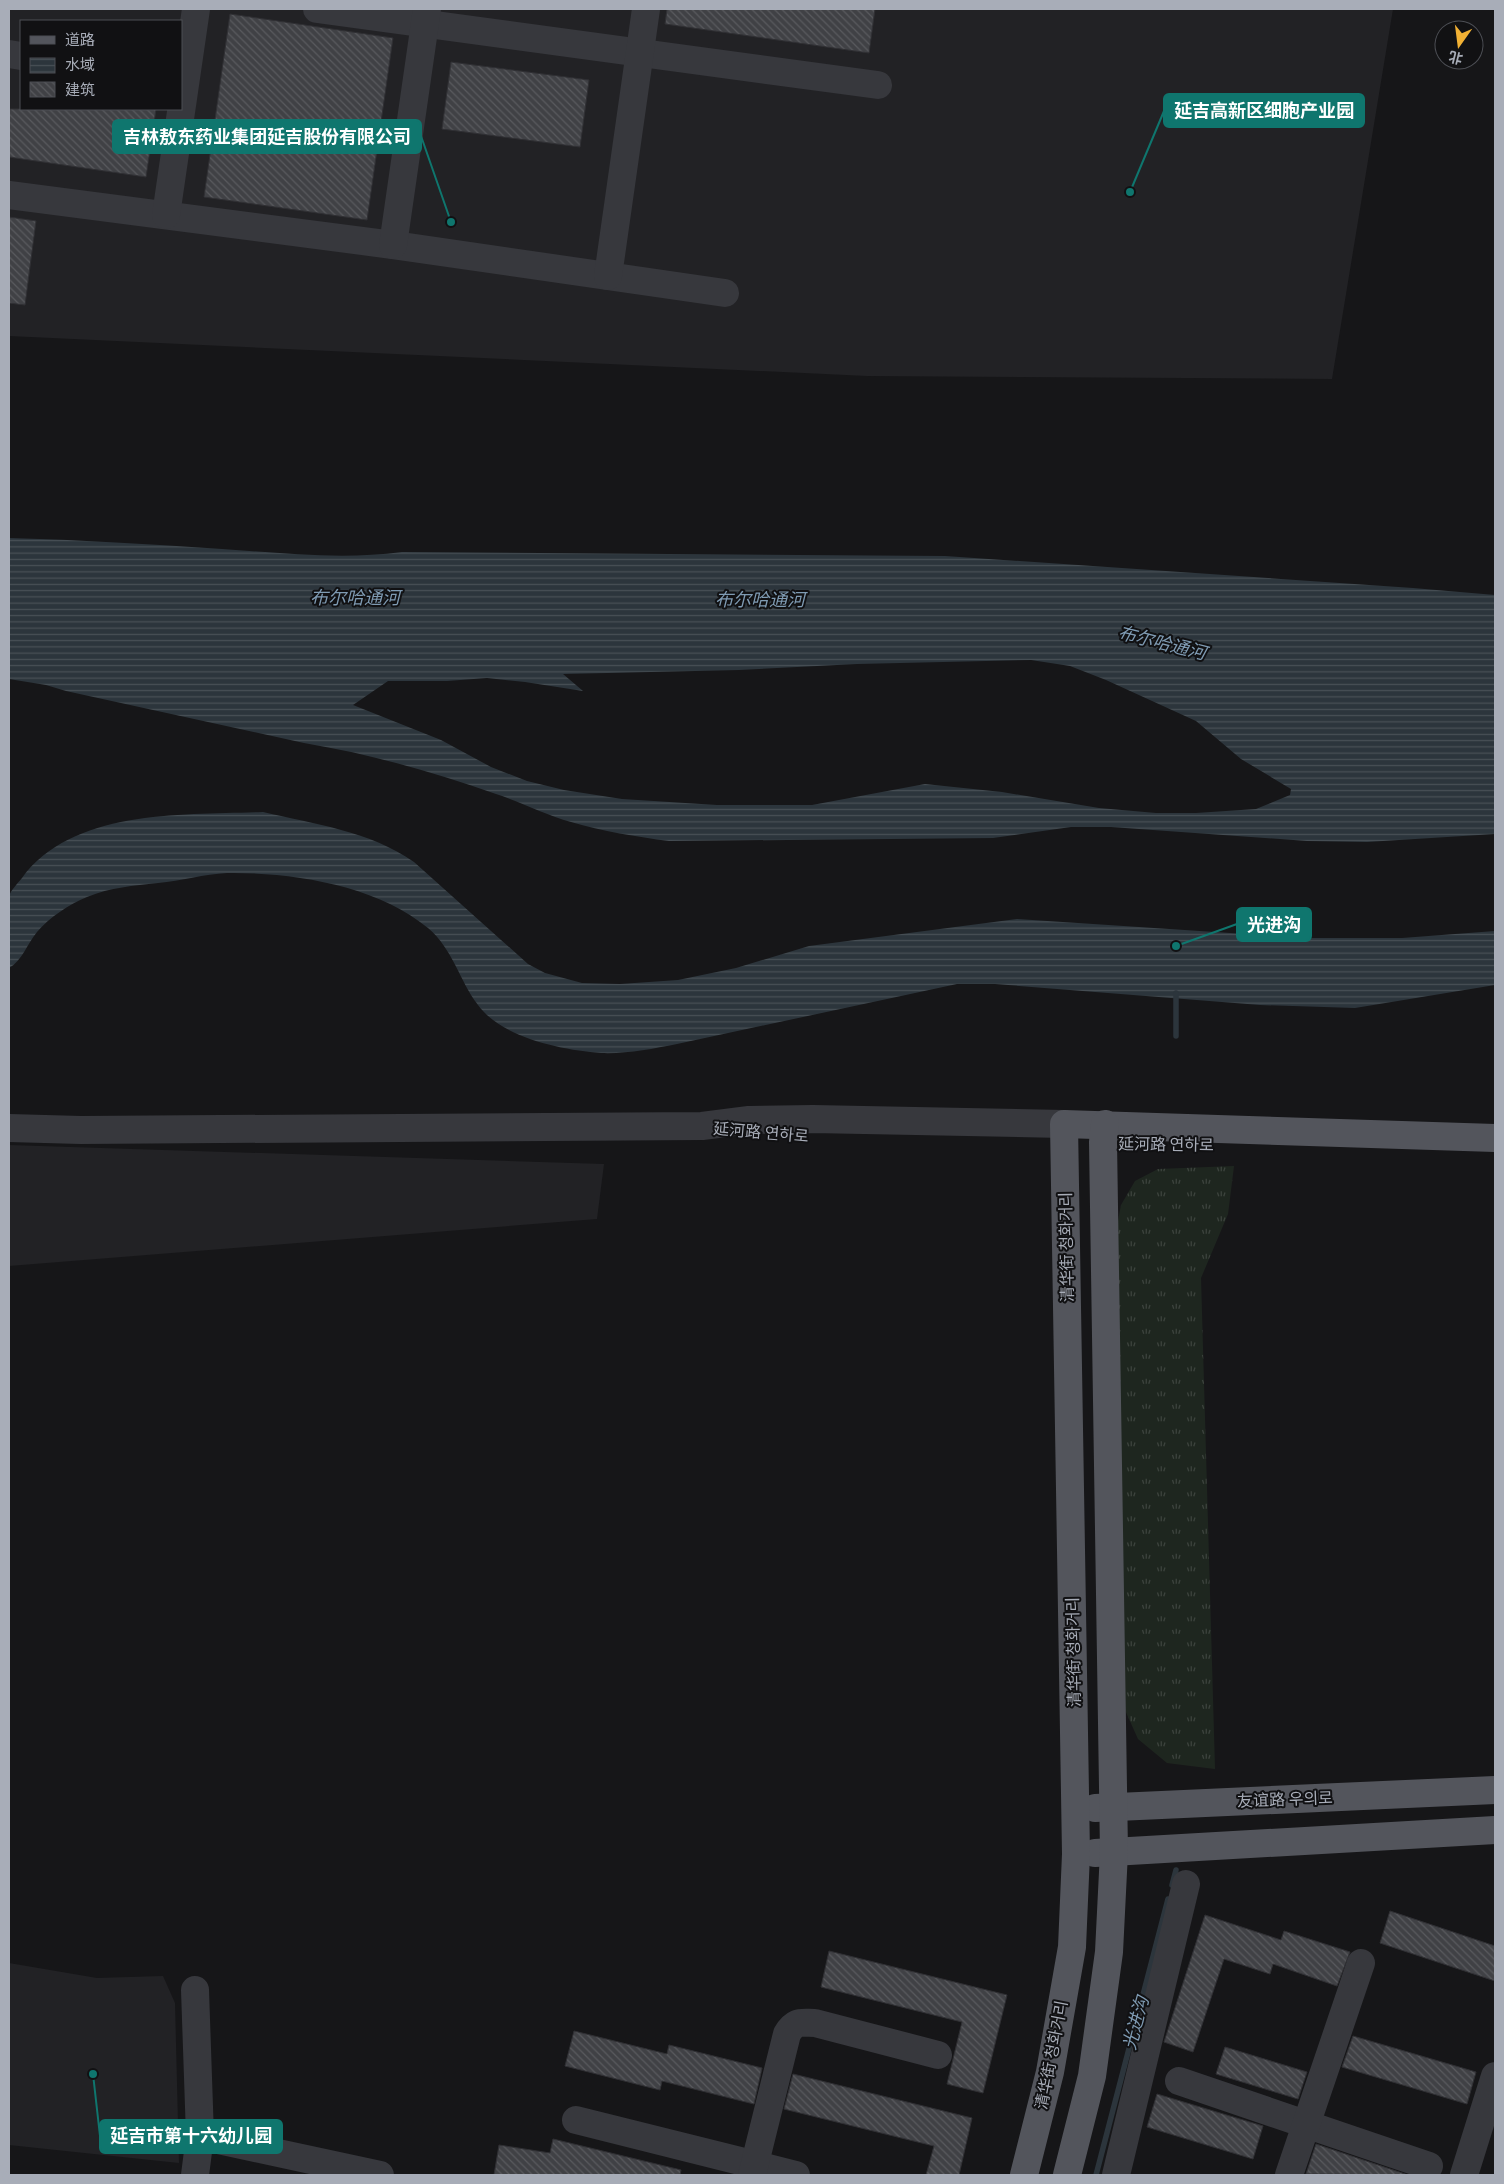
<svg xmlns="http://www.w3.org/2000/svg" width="1504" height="2184" font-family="Cabin,'Noto Sans SC','Noto Sans KR',sans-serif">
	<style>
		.built { fill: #222225; fill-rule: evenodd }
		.grass { fill: url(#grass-tufts) }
		.water { fill: url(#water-rules); fill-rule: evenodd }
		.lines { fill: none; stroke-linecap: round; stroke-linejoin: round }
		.stream { stroke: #2c353c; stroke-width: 5.5 }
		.building { fill: url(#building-back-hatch); stroke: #303034 }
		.minor { stroke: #37383d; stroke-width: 28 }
		.major { stroke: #53555c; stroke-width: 28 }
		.labels { text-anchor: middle; stroke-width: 4; stroke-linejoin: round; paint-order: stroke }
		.street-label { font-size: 16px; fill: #a8adb8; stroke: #111113 }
		.water-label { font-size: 18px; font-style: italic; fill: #7f9bb3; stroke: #111113 }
		.leader { fill: none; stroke: #0f766e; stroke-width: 2 }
		.callout-dot { fill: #0f766e; stroke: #111113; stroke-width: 2 }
		.callout { fill: #0f766e; stroke: #0f766e; stroke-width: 2 }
		.callout-label { font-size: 18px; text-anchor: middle; font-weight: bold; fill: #fff }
	</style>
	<defs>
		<pattern id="grass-tufts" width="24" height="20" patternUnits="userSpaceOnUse" patternTransform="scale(1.25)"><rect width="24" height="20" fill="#1e261f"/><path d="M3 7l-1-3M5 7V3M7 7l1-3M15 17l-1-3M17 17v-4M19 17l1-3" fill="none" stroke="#3c433d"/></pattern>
		<pattern id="water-rules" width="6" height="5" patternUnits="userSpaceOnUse" patternTransform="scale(1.25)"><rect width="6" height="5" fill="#2c353c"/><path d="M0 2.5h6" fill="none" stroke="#485056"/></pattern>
		<pattern id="building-back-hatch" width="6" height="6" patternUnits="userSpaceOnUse" patternTransform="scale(1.25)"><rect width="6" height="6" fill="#404145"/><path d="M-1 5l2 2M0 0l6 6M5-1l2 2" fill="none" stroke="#595a5e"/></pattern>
	</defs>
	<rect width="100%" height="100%" fill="#161618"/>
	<g class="built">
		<path d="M 9,9 L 1393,9 L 1332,379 L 867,376 L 9,336 ZM 21,21 L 181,21 L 181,109 L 21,109 Z"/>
		<polygon points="9,1145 604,1164 597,1219 9,1266"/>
		<polygon points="9,1963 97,1978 163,1976 175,2003 179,2163 9,2145"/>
	</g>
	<polygon class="grass" points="1234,1166 1228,1214 1201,1278 1215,1769 1167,1763 1138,1739 1125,1710 1115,1237 1121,1205 1135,1181 1158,1169"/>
	<g class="water">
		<path d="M 9,538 C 80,540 151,544 222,549 C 282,553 342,560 402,552 L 945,556 L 1413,588 L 1495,595 L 1495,834 L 1367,842 L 1307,841 L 1111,827 L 1071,827 L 993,838 L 669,841 C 637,837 602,831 571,822 C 546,815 521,802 496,794 C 434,772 370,754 304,743 L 66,691 L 46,685 L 9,679 ZM 1031,660 L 1070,666 L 1106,680 L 1196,721 L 1241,759 L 1291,789 L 1290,795 L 1256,809 L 1196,813 L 1156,813 L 1099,808 L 1002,792 L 925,784 L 812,805 L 717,805 L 622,799 L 564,790 L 527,781 L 491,767 L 441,740 L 353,705 L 388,681 L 447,681 L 487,678 L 525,682 L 583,691 L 563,674 L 739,670 L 857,664 Z"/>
		<path d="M 263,812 C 314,824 370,831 414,862 L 528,964 L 545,973 L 582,983 L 620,984 L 678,980 L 736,968 L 809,946 L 1017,919 L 1307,938 L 1402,938 L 1495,931 L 1495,985 L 1355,1008 L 1260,1005 L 995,984 L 957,984 L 677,1044 C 652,1049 626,1054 601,1053 C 562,1050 502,1038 478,1005 C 459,980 453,949 428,928 C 377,885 291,872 227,873 C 204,874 181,881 158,883 C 133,886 111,887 87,897 C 69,904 49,918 37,932 C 27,944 22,961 9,968 C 9,955 6,905 9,896 C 11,890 18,883 22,878 C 73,808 186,815 263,812 Z"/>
	</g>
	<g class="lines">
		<g class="stream">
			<polyline points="1176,993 1176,1036"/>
			<polyline points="1172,1885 1176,1870"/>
			<polyline points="1096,2175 1168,1899"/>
		</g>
	</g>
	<g class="building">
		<polygon points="667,9 875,9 869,53 665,24"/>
		<polygon points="230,14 393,38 367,220 204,197"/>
		<polygon points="451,62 589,80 580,147 442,129"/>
		<polygon points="9,109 156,109 146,177 9,157"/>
		<polygon points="9,217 36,221 25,305 9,303"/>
		<polygon points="1390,1911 1495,1946 1495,1981 1380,1943"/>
		<polygon points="1205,1915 1281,1940 1284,1931 1350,1952 1337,1986 1273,1964 1270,1974 1224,1959 1193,2052 1164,2042"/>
		<polygon points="829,1951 1007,1995 983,2093 947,2084 962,2022 821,1987"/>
		<polygon points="574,2031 667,2054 669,2045 762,2068 754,2104 662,2081 660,2090 565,2066"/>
		<polygon points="1353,2036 1476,2072 1467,2104 1342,2067"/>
		<polygon points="1225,2047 1307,2072 1298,2099 1216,2074"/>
		<polygon points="793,2074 972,2118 959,2175 926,2175 934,2146 784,2109"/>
		<polygon points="1157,2094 1263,2126 1253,2159 1147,2127"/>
		<polygon points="553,2139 681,2170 680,2175 494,2175 499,2145 550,2153"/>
		<polygon points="1316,2144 1408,2175 1306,2174"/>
	</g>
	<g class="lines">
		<g class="minor">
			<polyline points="317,9 878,85"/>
			<polyline points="9,54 21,56"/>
			<polyline points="9,195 393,245 725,293"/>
			<polyline points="166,215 196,9"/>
			<polyline points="393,245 427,9"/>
			<polyline points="608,276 646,9"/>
			<polyline points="9,1128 81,1130 702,1126 749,1120 813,1119 1064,1124"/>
			<polyline points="1179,2081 1429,2166"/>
			<polyline points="576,2120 796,2175"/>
			<polyline points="200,2136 380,2175"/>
			<polyline points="195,2175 200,2136 195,1990"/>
			<path d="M 752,2175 L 787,2034 C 795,2020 801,2023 815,2023 L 938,2055"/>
			<polyline points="1116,2175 1186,1884"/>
			<polyline points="1289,2175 1361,1963"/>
			<polyline points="1464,2175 1495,2076"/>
		</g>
		<g class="major">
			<polyline points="1095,1808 1495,1790"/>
			<polyline points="1095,1853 1495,1830"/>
			<polyline points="1024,2175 1050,2072 1072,1947 1076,1854 1064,1124 1495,1138"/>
			<polyline points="1067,2175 1092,2076 1109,1952 1114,1852 1103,1142 1105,1124"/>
		</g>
	</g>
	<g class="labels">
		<g class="street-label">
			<text transform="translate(761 1132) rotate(5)" y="6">延河路 연하로</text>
			<text transform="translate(1166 1144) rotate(1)" y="6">延河路 연하로</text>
			<text transform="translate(1066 1247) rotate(-91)" y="6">清华街 청화거리</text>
			<text transform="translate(1073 1652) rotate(-91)" y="6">清华街 청화거리</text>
			<text transform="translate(1285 1799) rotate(-2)" y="6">友谊路 우의로</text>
			<text transform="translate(1051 2055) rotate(-79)" y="6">清华街 청화거리</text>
		</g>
		<g class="water-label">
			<text x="355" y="604">布尔哈通河</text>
			<text x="760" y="606">布尔哈通河</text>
			<text transform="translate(1162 643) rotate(14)" y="6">布尔哈通河</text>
			<text transform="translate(1136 2023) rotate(-75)" y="6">光进沟</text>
		</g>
	</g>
	<path class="leader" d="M1130 192L1164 111M451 222L421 136M1176 946L1237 924M93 2074L100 2136"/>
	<g class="callout-dot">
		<circle cx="1130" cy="192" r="5"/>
		<circle cx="451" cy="222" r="5"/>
		<circle cx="1176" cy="946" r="5"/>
		<circle cx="93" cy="2074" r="5"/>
	</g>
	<g class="callout">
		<rect x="1164" y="94" width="200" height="33" rx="5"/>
		<rect x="113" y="120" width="308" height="33" rx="5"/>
		<rect x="1237" y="908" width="74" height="33" rx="5"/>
		<rect x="100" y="2120" width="182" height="33" rx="5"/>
	</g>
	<g class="callout-label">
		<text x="1264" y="117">延吉高新区细胞产业园</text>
		<text x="267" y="143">吉林敖东药业集团延吉股份有限公司</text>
		<text x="1274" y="931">光进沟</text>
		<text x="191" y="2142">延吉市第十六幼儿园</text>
	</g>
	<rect width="1504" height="2184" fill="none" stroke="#a8adb8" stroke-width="20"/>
	<rect x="20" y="20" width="162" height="90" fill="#111113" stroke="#4d4f55"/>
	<rect x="30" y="36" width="25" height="8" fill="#53555c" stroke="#4d4f55"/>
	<text x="65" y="45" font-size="15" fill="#a8adb8">道路</text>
	<rect x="30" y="58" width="25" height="15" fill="url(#water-rules)" stroke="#4d4f55"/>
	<text x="65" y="70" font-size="15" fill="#a8adb8">水域</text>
	<rect x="30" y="82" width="25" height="15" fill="url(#building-back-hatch)" stroke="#4d4f55"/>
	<text x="65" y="95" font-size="15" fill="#a8adb8">建筑</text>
	<g transform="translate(1459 45) rotate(194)"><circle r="24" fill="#111113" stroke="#4d4f55"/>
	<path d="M0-4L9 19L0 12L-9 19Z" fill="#f2b134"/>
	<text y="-8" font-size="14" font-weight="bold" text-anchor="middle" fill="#a8adb8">北</text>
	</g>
</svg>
